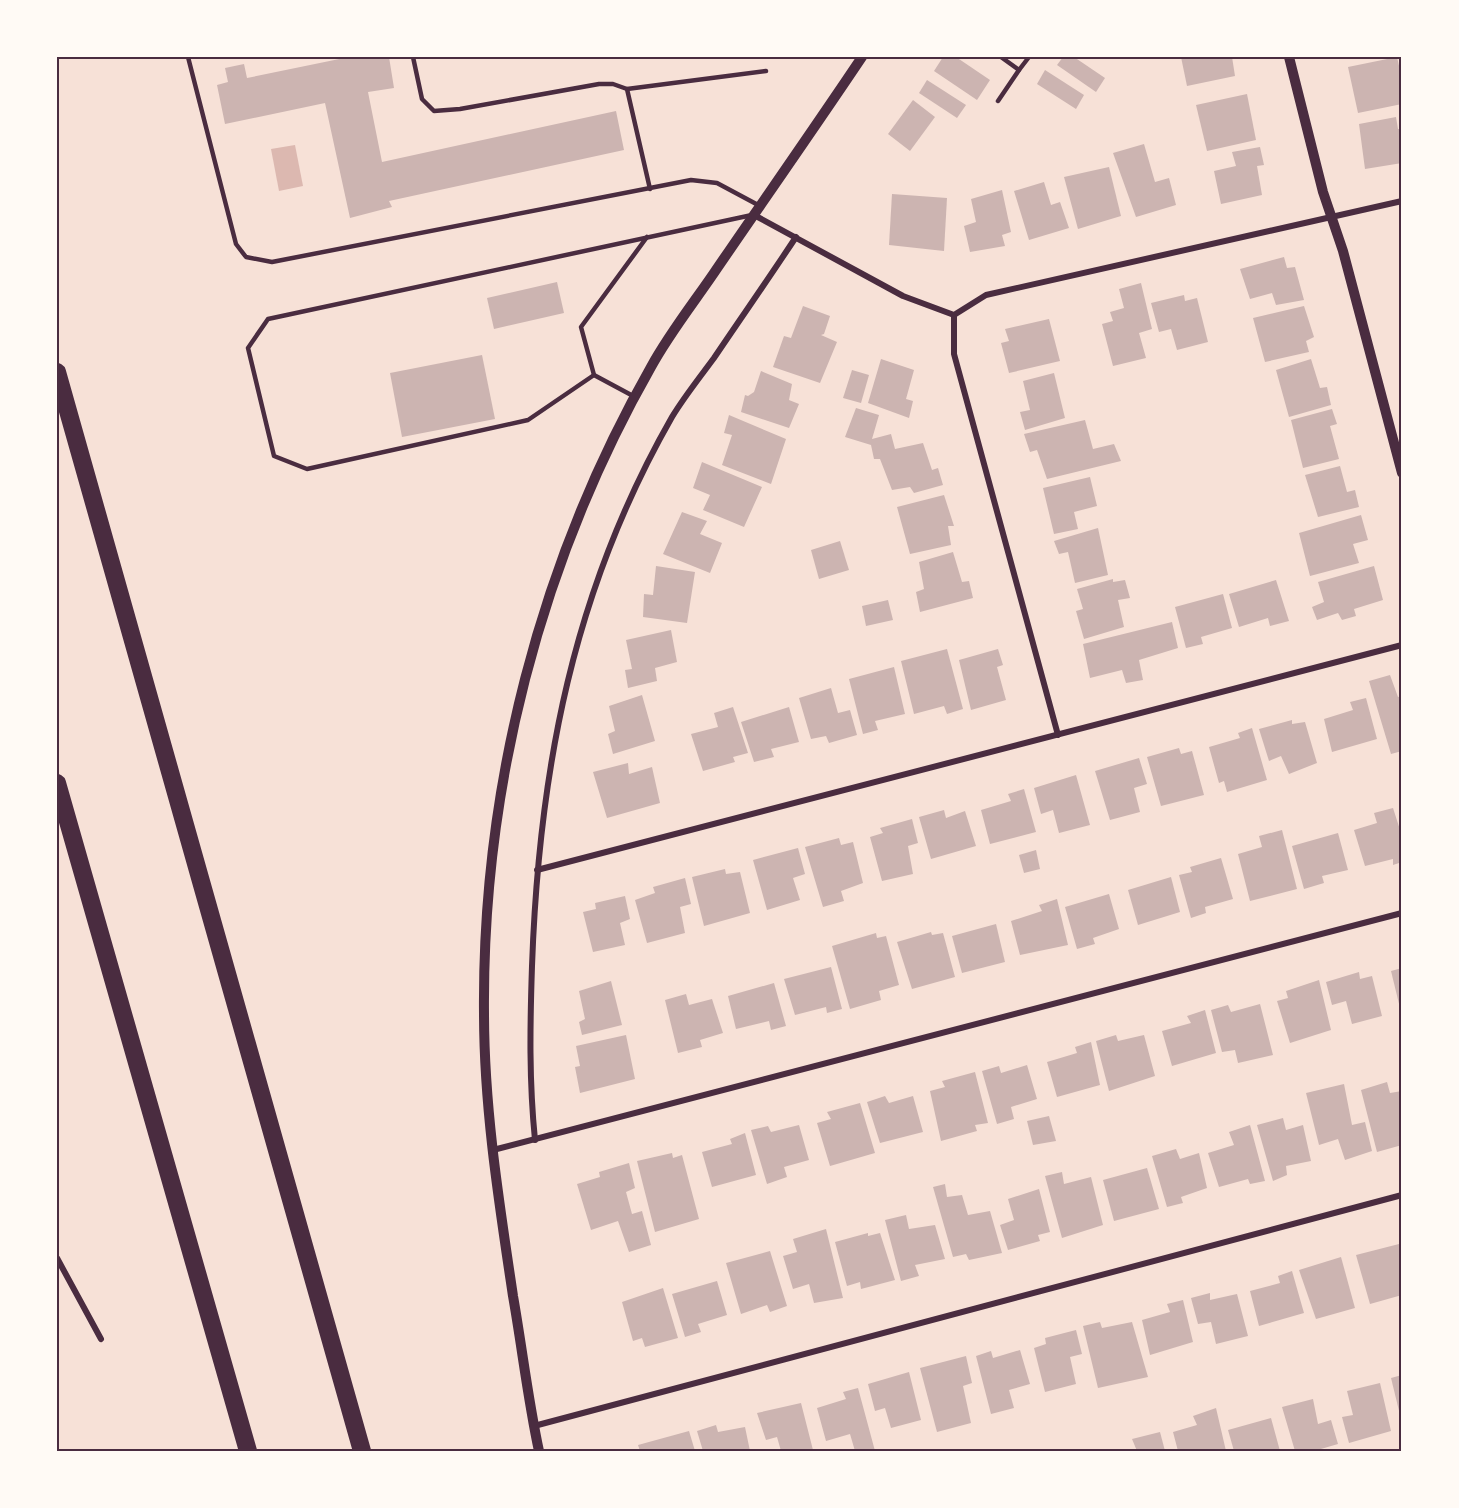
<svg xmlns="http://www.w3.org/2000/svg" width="1459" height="1508" font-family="'Nunito Sans',sans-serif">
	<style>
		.water { fill: #dcb8b0 }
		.building { fill: #ccb4b1 }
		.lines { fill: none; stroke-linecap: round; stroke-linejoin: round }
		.service { stroke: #4a2c40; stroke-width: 4.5 }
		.minor { stroke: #4a2c40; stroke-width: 6 }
		.tertiary { stroke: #4a2c40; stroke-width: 10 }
		.motorway { stroke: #4a2c40; stroke-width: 18 }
		.neatline { fill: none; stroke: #4a2c40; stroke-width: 2 }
	</style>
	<rect width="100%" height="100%" fill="#f7e1d7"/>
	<polygon class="water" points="295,145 303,186 279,191 271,149"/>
	<g class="building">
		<polygon points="349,57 389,57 394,88 368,92 382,162 616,111 624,150 389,201 392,207 350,218 325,103 225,124 217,85 228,82 225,68 244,64 247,78"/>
		<polygon points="943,57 956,57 990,80 977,100 934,71"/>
		<polygon points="1063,57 1074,57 1105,78 1096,92 1057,65"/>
		<polygon points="1181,57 1232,57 1235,76 1187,86"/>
		<polygon points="1397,57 1402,79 1402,104 1358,113 1348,67"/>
		<polygon points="1045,70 1084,95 1076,109 1037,84"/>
		<polygon points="927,80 966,105 957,118 919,93"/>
		<polygon points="1247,94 1256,140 1207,151 1196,105"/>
		<polygon points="913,100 935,117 910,151 888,134"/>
		<polygon points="1396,117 1398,129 1402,129 1402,163 1365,169 1359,124"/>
		<polygon points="1144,144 1155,182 1169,178 1176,205 1136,217 1113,153"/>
		<polygon points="1260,147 1264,165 1257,166 1262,195 1221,204 1214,171 1236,166 1232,152"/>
		<polygon points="1109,167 1121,216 1078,229 1064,177"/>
		<polygon points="1044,182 1051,205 1060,202 1069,228 1029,240 1014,191"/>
		<polygon points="1002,190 1011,232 1002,235 1005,246 970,252 964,226 976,222 971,199"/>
		<polygon points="892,194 947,198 944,251 889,245"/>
		<polygon points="1284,257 1287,268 1295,267 1304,300 1276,305 1272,293 1250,299 1240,269"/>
		<polygon points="557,282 564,313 494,329 487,298"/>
		<polygon points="1141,283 1152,329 1139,333 1146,358 1113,366 1102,324 1113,321 1110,312 1124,308 1119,289"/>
		<polygon points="1184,295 1185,301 1197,298 1208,342 1177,350 1171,329 1159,332 1151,303"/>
		<polygon points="803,306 830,316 824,334 821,335 837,342 820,383 773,367 784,336 791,338"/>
		<polygon points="1304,306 1314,337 1306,341 1309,352 1265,362 1253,318"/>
		<polygon points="1049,319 1060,361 1009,373 1001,343 1009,341 1005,329"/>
		<polygon points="482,355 495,419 402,437 390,373"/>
		<polygon points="881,359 914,370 906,399 913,401 909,418 868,403"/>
		<polygon points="1311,359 1320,388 1327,387 1331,405 1289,417 1276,370"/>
		<polygon points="852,370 869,375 861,403 843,398"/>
		<polygon points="761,371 792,384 789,400 799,404 789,428 741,412 745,395 748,396 754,392"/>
		<polygon points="1054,373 1065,418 1025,430 1020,412 1030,410 1023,381"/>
		<polygon points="856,408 879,415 872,439 891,434 895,449 923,443 932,470 938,468 943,485 914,493 910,487 892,490 880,459 874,459 871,445 845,437"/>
		<polygon points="1332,409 1337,424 1330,426 1339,459 1303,468 1291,420"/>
		<polygon points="729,415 786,439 771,484 722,465 732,435 724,433"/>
		<polygon points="1085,420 1093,449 1114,444 1121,461 1047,479 1037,450 1030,452 1024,434"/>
		<polygon points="702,462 762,487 744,527 703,510 710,495 693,488"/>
		<polygon points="1340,466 1347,492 1355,490 1359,507 1318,517 1305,475"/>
		<polygon points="1090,477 1097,506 1074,512 1078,529 1054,534 1043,488"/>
		<polygon points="944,495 954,526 948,526 951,545 910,554 897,507"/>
		<polygon points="682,512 707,521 700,534 722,543 710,573 663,554"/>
		<polygon points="1361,515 1368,540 1353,544 1359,563 1310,576 1299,533"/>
		<polygon points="1098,528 1108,575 1075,583 1068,552 1059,554 1054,541"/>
		<polygon points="840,541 849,570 819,579 811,550"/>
		<polygon points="953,552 962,582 969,581 973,598 920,612 916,592 924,589 919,562"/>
		<polygon points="656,566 695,572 687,623 643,617 644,594 653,595"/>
		<polygon points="1374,566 1383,600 1354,609 1356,616 1342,620 1338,613 1317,620 1312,607 1324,602 1318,582"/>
		<polygon points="1113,579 1113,582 1125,580 1130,598 1118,600 1124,627 1084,639 1076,611 1083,609 1077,589"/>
		<polygon points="1276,580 1289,621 1270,626 1268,618 1239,627 1229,594"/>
		<polygon points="1223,594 1232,628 1201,637 1203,644 1186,648 1175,607"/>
		<polygon points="888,600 893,620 866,626 862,606"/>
		<polygon points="1172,622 1178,648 1139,660 1143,680 1126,683 1122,670 1090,678 1083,644"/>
		<polygon points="671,630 677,662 655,668 657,681 628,688 625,670 632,669 626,640"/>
		<polygon points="947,649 963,709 947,714 944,706 914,714 901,661"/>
		<polygon points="998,649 1003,665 997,667 1006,700 971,710 959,660"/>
		<polygon points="894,667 905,714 875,721 878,730 863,734 849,679"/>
		<polygon points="1390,675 1398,697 1402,696 1402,751 1391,754 1369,681"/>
		<polygon points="831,688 838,713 850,710 857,735 829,743 826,736 811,739 799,698"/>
		<polygon points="642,695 655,741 613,754 608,734 615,731 609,706"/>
		<polygon points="1366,698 1377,739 1332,752 1324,719 1353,710 1350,702"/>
		<polygon points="733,707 748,753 733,757 735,762 703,771 691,734 718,727 714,713"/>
		<polygon points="789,707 799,742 771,749 774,757 754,762 741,722"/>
		<polygon points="1292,720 1292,724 1305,722 1317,763 1289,774 1281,756 1269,761 1259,729"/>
		<polygon points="1252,728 1267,780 1227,792 1224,781 1219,783 1209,747 1240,738 1238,733"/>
		<polygon points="1179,748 1181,754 1192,751 1204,795 1161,806 1147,757"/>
		<polygon points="1139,758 1147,784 1134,788 1140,812 1110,820 1095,771"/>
		<polygon points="628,763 629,774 652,767 660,803 607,818 593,772"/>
		<polygon points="1076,775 1090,825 1059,833 1053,810 1041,814 1034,788"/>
		<polygon points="1024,789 1036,832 990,844 981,810 1011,801 1008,794"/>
		<polygon points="1393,808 1402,836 1402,862 1393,865 1393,859 1365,866 1354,830 1377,823 1374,813"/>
		<polygon points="944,810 946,818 965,811 976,846 931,859 919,817"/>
		<polygon points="912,819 918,843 908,846 913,874 882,881 870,837 883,833 880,828"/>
		<polygon points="1282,830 1297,889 1250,901 1238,854 1262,847 1259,836"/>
		<polygon points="1338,833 1348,870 1322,876 1324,883 1304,889 1292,846"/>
		<polygon points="839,838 841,845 853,842 863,883 841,891 844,901 823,907 805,847"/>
		<polygon points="798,848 805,874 793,878 800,900 767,910 753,860"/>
		<polygon points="1036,850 1040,869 1024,873 1019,855"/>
		<polygon points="1221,858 1233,899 1205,907 1206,913 1191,918 1179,875 1192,872 1190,867"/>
		<polygon points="725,869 726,874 740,872 750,913 704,926 692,877"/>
		<polygon points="1171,877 1180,912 1138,925 1128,890"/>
		<polygon points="685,878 691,904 680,907 685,933 647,943 635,900 655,893 653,887"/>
		<polygon points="1109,894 1119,929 1093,938 1095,944 1077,949 1065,907"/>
		<polygon points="625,896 630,919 620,923 625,945 593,952 583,912 596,909 595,903"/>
		<polygon points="1057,899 1068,945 1020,955 1011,921 1042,911 1039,905"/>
		<polygon points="996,924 1005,962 962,973 952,936"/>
		<polygon points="931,932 932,935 943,933 955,977 912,989 897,942"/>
		<polygon points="876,933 877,938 886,936 899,985 879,991 881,1000 850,1009 832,946"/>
		<polygon points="831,967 842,1009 827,1013 826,1007 795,1015 784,979"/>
		<polygon points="1402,968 1402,1012 1401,1012 1391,971"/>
		<polygon points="1359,972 1360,979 1372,976 1382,1016 1352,1024 1346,1001 1332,1005 1326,982"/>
		<polygon points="1319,980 1331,1030 1290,1043 1277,1001 1288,998 1286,991"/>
		<polygon points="611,981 622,1025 582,1035 579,1022 585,1019 579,991"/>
		<polygon points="774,983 786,1026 771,1030 769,1021 736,1029 728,996"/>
		<polygon points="686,994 689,1005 712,999 723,1033 700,1040 702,1047 678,1053 665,1000"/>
		<polygon points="1260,1004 1273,1055 1238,1063 1235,1050 1222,1052 1211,1010 1228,1005 1231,1012"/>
		<polygon points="1205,1010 1216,1053 1172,1066 1162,1031 1191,1023 1187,1016"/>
		<polygon points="626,1035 635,1079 580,1093 575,1067 580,1066 576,1046"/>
		<polygon points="1116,1035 1118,1041 1144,1035 1155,1076 1109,1091 1096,1041"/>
		<polygon points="1091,1042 1100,1085 1057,1097 1047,1062 1077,1053 1075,1047"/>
		<polygon points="1027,1065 1037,1099 1011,1107 1014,1119 997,1124 982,1071 999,1066 1001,1073"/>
		<polygon points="975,1072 988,1123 975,1125 977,1131 941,1141 930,1091 945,1087 942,1081"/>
		<polygon points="1387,1082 1390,1093 1402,1091 1402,1145 1377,1152 1361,1090"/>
		<polygon points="1344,1084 1352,1125 1365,1122 1372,1151 1345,1160 1338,1139 1319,1145 1306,1093"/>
		<polygon points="885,1096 889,1103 913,1096 923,1132 880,1143 867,1102"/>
		<polygon points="860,1103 875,1153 830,1166 817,1123 831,1119 827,1112"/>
		<polygon points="1049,1116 1056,1141 1033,1145 1027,1121"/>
		<polygon points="1283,1118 1286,1130 1303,1125 1311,1161 1286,1166 1287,1175 1273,1181 1257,1125"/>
		<polygon points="799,1125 809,1160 784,1167 787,1177 767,1184 751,1130 768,1126 771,1132"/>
		<polygon points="1250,1125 1265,1181 1250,1184 1248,1179 1219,1187 1208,1153 1234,1145 1229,1132"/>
		<polygon points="745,1133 756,1175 712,1187 702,1152 732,1144 730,1139"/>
		<polygon points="1176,1149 1180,1159 1199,1153 1207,1188 1181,1197 1183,1203 1167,1207 1152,1156"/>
		<polygon points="672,1153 673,1158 682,1155 699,1219 655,1232 637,1161"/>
		<polygon points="629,1163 635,1188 626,1192 632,1214 642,1211 651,1245 629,1252 618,1221 591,1230 577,1184 600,1177 599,1172"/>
		<polygon points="1147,1168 1159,1209 1114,1221 1103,1180"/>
		<polygon points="1062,1172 1064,1184 1091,1177 1103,1225 1062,1238 1045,1176"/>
		<polygon points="945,1184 947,1197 962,1195 968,1215 990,1211 1002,1253 969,1260 966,1254 953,1257 933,1187"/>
		<polygon points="1039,1189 1050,1232 1038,1235 1040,1241 1008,1250 1000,1225 1014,1220 1008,1199"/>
		<polygon points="906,1215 909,1229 935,1225 945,1259 915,1265 919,1276 901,1281 885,1220"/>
		<polygon points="826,1229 843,1298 814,1303 809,1284 793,1289 783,1256 797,1252 793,1239"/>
		<polygon points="868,1233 868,1236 880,1233 895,1280 861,1289 860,1282 847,1286 835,1242"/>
		<polygon points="1399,1244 1402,1258 1402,1295 1370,1304 1356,1255"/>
		<polygon points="770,1251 787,1306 770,1312 767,1305 741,1314 726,1263"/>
		<polygon points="1341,1257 1355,1308 1316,1319 1299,1270"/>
		<polygon points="1292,1271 1304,1313 1259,1326 1250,1291 1280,1283 1278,1276"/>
		<polygon points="717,1281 727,1315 698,1324 701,1332 685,1337 672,1294"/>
		<polygon points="663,1288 678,1338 645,1347 642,1338 633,1341 622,1302"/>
		<polygon points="1210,1293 1210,1300 1237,1294 1248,1336 1216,1344 1211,1322 1198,1324 1191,1298"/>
		<polygon points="1183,1300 1193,1342 1150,1355 1142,1320 1170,1312 1167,1304"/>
		<polygon points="1100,1322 1102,1328 1132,1322 1148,1377 1098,1388 1083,1326"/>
		<polygon points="1076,1330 1082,1354 1070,1357 1076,1384 1045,1392 1034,1348 1046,1344 1045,1338"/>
		<polygon points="1020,1350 1030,1384 1009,1390 1014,1408 991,1414 976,1356 991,1351 993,1358"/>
		<polygon points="966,1356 972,1383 963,1386 971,1423 937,1432 920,1368"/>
		<polygon points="909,1372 921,1420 891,1428 885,1408 875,1411 868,1384"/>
		<polygon points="1402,1375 1402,1419 1401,1419 1391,1378"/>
		<polygon points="1380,1383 1391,1431 1349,1443 1342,1417 1353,1415 1347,1391"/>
		<polygon points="858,1388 875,1451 855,1451 850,1434 826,1441 817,1408 846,1399 843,1392"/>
		<polygon points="1313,1399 1318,1424 1331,1420 1338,1444 1314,1451 1295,1451 1282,1407"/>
		<polygon points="801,1403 813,1450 781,1451 777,1437 766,1440 757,1413"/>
		<polygon points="1216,1408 1226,1451 1178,1451 1173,1432 1197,1425 1193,1416"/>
		<polygon points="1271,1418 1280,1451 1234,1451 1228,1430"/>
		<polygon points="716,1425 718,1432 745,1427 750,1451 703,1451 697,1431"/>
		<polygon points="689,1431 695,1451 640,1451 638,1445"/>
		<polygon points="1160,1432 1165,1451 1137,1451 1132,1439"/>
	</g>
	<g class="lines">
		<g class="service">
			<polyline points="188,57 236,244 246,257 272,262 691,180 717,183 760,206"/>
			<polyline points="413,57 422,99 434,111 460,109 599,84 613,84 627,89 650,189"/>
			<polyline points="1001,57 1019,70 1029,57"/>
			<polyline points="627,89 766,71"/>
			<polyline points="998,101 1019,70"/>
			<polyline points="594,375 528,420 307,469 274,456 248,348 268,319 752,215"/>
			<polyline points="635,397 594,375 581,327 647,237"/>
		</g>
		<g class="minor">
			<polyline points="754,215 903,296 954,315 986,295 1402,201"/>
			<polyline points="954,315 954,354 1058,735"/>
			<polyline points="537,870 1402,645"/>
			<path d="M 535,1140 C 529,1080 530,1026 532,966 C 539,769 573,590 672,417 C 684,397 700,377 714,358 C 741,318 769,278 796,237"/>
			<polyline points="493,1150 1402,913"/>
			<polyline points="57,1258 101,1339"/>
			<polyline points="534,1426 1402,1195"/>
		</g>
		<g class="tertiary">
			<polyline points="1289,57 1323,192 1343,251 1402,473"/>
			<path d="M 539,1451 C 528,1400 522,1347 513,1296 C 499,1202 484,1108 484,1013 C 482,788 540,562 651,367 C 670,332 696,300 718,267 C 766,197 815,127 862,57"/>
		</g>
		<g class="motorway">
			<polyline points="57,372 362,1451"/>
			<polyline points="57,783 248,1451"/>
		</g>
	</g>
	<rect width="1459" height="1508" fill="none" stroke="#fffaf5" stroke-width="117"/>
	<rect x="58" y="58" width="1342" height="1392" class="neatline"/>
</svg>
